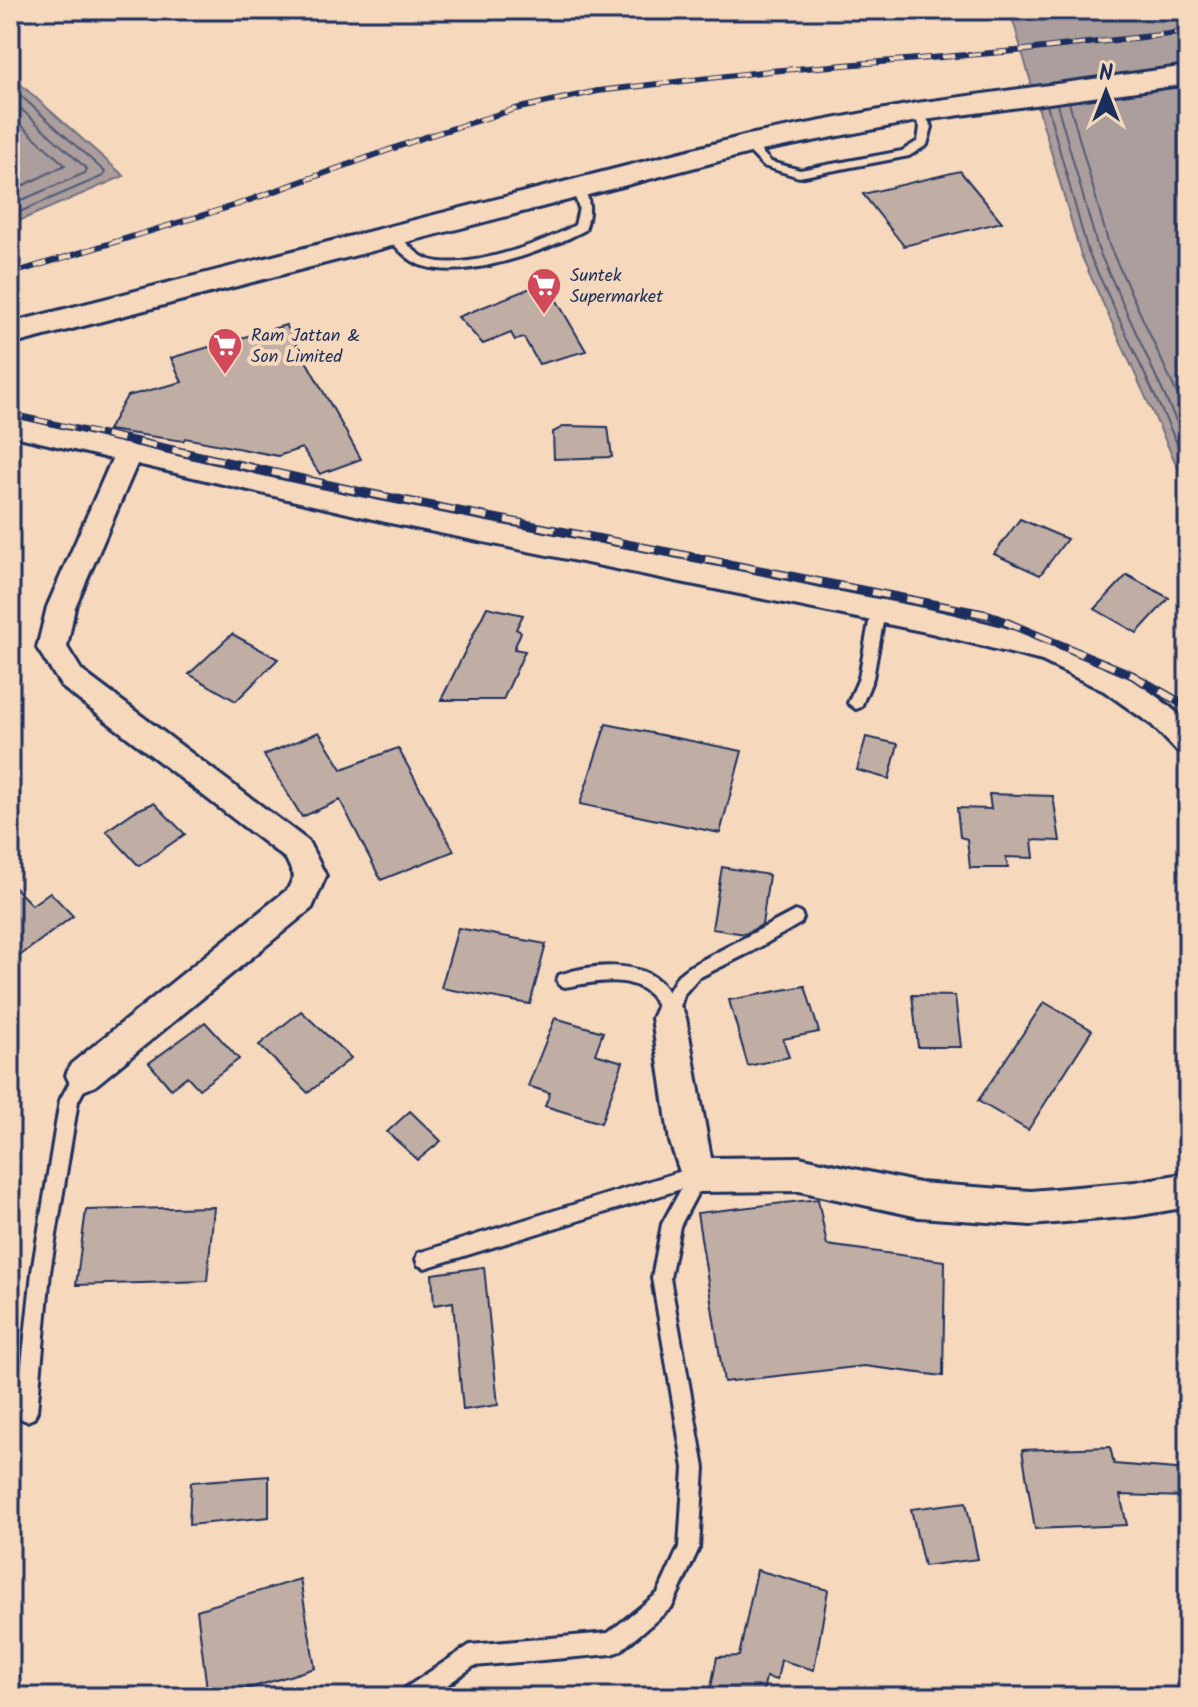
<svg xmlns="http://www.w3.org/2000/svg" width="1198" height="1707" font-family="Kalam,sans-serif">
	<style>
		.water { fill: #ab9e9c; stroke: #717283; stroke-width: 2 }
		.lines { fill: none; stroke-linecap: round; stroke-linejoin: round }
		.shore { stroke: #555b77; stroke-width: 2 }
		.building { fill: #c0aea4; stroke: #1b2f5e; stroke-width: 2 }
		.service-casing { stroke: #1b2f5e; stroke-width: 6 }
		.minor-casing { stroke: #1b2f5e; stroke-width: 6 }
		.secondary-casing { stroke: #1b2f5e; stroke-width: 6 }
		.service { fill: #f6d8bc; fill-rule: evenodd }
		.minor { fill: #f6d8bc; fill-rule: evenodd }
		.secondary { fill: #f6d8bc; fill-rule: evenodd }
		.rail-far1-casing { stroke: #1b2f5e; stroke-width: 6 }
		.rail-casing { stroke: #1b2f5e; stroke-width: 9 }
		.rail-far1 { stroke: #f6d8bc; stroke-width: 4; stroke-dasharray: 13; stroke-linecap: butt }
		.rail { stroke: #f6d8bc; stroke-width: 6; stroke-dasharray: 17; stroke-linecap: butt }
		.labels { text-anchor: middle; stroke-width: 8; stroke-linejoin: round; paint-order: stroke }
		.far-poi-label { font-size: 18px; fill: #1b2f5e; stroke: #f6d8bc; text-anchor: start }
	</style>
	<rect width="100%" height="100%" fill="#f6d8bc"/>
	<filter id="ink" filterUnits="userSpaceOnUse"><feTurbulence type="fractalNoise" baseFrequency=".0125" numOctaves="2"/><feDisplacementMap in="SourceGraphic" scale="16" xChannelSelector="R" yChannelSelector="G"/><feConvolveMatrix kernelMatrix="1 2 1 2 8 2 1 2 1" color-interpolation-filters="sRGB"/></filter>
	<g filter="url(#ink)">
		<g class="water">
			<polygon points="1010,10 1188,10 1188,481 1177,466 1081,255"/>
			<polygon points="10,75 124,176 12,224 10,221"/>
		</g>
		<g class="lines">
			<g class="shore">
				<polyline points="10,86 105,172 103,176 10,216"/>
				<polyline points="10,99 87,169 85,173 10,205"/>
				<polyline points="1069,102 1109,245 1188,418"/>
				<polyline points="1057,104 1098,249 1188,447"/>
				<polyline points="1047,105 1088,252 1188,467"/>
				<polyline points="10,115 65,165 10,192"/>
			</g>
		</g>
		<g class="building">
			<polygon points="960,171 1002,222 904,246 863,194"/>
			<polygon points="546,282 586,351 539,364 524,338 515,340 511,333 483,344 458,317"/>
			<polygon points="286,325 361,459 320,474 302,448 278,456 185,438 183,441 108,430 127,396 182,382 171,358"/>
			<polygon points="565,426 608,427 612,457 554,459 553,432"/>
			<polygon points="1020,519 1067,539 1040,575 994,554"/>
			<polygon points="1127,575 1169,598 1137,633 1095,609"/>
			<polygon points="487,607 523,615 516,629 521,632 514,649 525,651 503,700 441,700"/>
			<polygon points="232,634 278,659 236,701 189,674"/>
			<polygon points="606,724 742,751 720,833 580,804"/>
			<polygon points="319,732 342,769 398,748 454,851 381,880 340,800 302,817 264,755"/>
			<polygon points="866,737 898,744 889,779 857,770"/>
			<polygon points="989,794 1053,796 1060,841 1032,840 1034,858 1006,857 1008,868 970,868 967,839 960,837 957,808 991,809"/>
			<polygon points="154,803 185,834 139,866 106,831 135,811"/>
			<polygon points="722,867 769,875 762,925 745,934 712,929"/>
			<polygon points="10,883 32,905 50,892 73,916 10,963"/>
			<polygon points="458,928 546,944 530,1004 441,988"/>
			<polygon points="805,986 819,1032 783,1039 789,1057 748,1066 729,1000"/>
			<polygon points="912,995 955,996 961,1047 918,1047"/>
			<polygon points="1044,1002 1092,1030 1028,1130 978,1101"/>
			<polygon points="301,1011 351,1058 308,1093 259,1045"/>
			<polygon points="555,1018 603,1032 595,1054 623,1062 601,1123 545,1106 550,1093 528,1086"/>
			<polygon points="205,1022 239,1059 199,1089 187,1076 171,1089 149,1063"/>
			<polygon points="410,1111 441,1141 418,1160 387,1132"/>
			<polygon points="818,1199 827,1245 945,1261 943,1376 864,1366 724,1382 697,1213"/>
			<polygon points="214,1207 207,1281 76,1285 86,1210"/>
			<polygon points="484,1267 498,1405 463,1410 453,1302 434,1305 432,1274"/>
			<polygon points="1110,1447 1114,1464 1188,1470 1188,1497 1120,1495 1127,1525 1035,1529 1022,1450"/>
			<polygon points="269,1476 269,1517 189,1525 191,1482"/>
			<polygon points="966,1502 978,1559 924,1566 911,1509"/>
			<polygon points="757,1570 828,1590 814,1670 781,1660 777,1680 766,1677 762,1697 709,1697 717,1657 739,1656"/>
			<polygon points="300,1579 315,1668 221,1697 208,1697 197,1610"/>
		</g>
		<g class="lines">
			<g class="service-casing">
				<g id="service">
					<polygon points="913,110 921,110 932,127 927,145 909,156 799,177 763,166 742,144 752,142 771,162 800,170 902,151 918,141 920,127 911,112"/>
					<path d="M 577,183 C 592,193 591,214 585,230 C 546,251 467,280 423,266 C 409,262 395,246 385,235 L 387,232 L 395,232 C 405,241 417,256 430,260 C 465,271 544,243 575,225 L 579,208 L 571,186 Z"/>
					<polygon points="878,606 885,611 873,678 861,707 856,709 848,703 859,678 871,611"/>
					<path d="M 795,911 L 801,913 L 803,918 L 801,923 L 753,951 L 698,978 L 684,994 L 675,1023 L 669,1026 L 663,1023 C 659,1015 657,1002 650,995 C 629,973 591,983 565,987 L 559,985 L 557,980 L 559,975 C 590,964 649,958 668,992 L 678,975 L 687,968 Z"/>
					<polygon points="83,1067 89,1069 92,1075 78,1101 50,1272 37,1411 34,1418 27,1421 20,1418 17,1411 32,1272 60,1100 77,1069"/>
					<polygon points="698,1166 704,1169 707,1175 680,1226 670,1278 704,1468 699,1548 672,1607 620,1651 612,1654 474,1666 430,1697 401,1697 404,1689 470,1645 608,1633 658,1593 679,1547 684,1468 652,1278 662,1224 681,1189 425,1268 418,1265 416,1259 418,1253"/>
				</g>
			</g>
			<g class="minor-casing">
				<g id="minor">
					<path d="M 10,417 C 138,446 266,479 395,504 C 531,531 669,556 806,585 C 931,611 1094,630 1188,723 L 1188,754 L 1177,751 L 1152,725 L 1104,691 L 1042,661 L 931,633 L 390,523 L 137,464 L 75,607 L 67,647 L 82,671 L 308,841 L 326,876 L 312,908 L 95,1086 L 83,1091 L 71,1086 L 66,1075 L 71,1064 L 288,889 L 294,876 L 286,859 L 62,687 L 37,648 L 47,607 L 112,459 L 10,435 Z"/>
					<polygon points="669,1003 681,1007 686,1018 711,1158 799,1157 919,1183 1031,1191 1135,1182 1188,1173 1188,1207 1135,1216 1031,1225 919,1217 799,1191 698,1192 685,1187 670,1142 652,1018 657,1007"/>
				</g>
			</g>
			<g class="secondary-casing">
				<polygon id="secondary" points="1188,66 1188,84 917,121 750,153 10,345 10,323 748,135 917,103"/>
			</g>
			<use href="#service" class="service"/>
			<use href="#minor" class="minor"/>
			<use href="#secondary" class="secondary"/>
			<g class="rail-far1-casing">
				<g id="rail-far1">
					<polyline points="10,274 236,205 425,137 515,109 598,91 770,71 1016,51 1188,32"/>
					<polyline points="10,414 115,437"/>
				</g>
			</g>
			<g class="rail-casing">
				<polyline id="rail" points="106,435 357,491 989,615 1132,675 1188,707"/>
			</g>
			<use href="#rail-far1" class="rail-far1"/>
			<use href="#rail" class="rail"/>
		</g>
	</g>
	<defs>
		<g id="supermarket-pin" transform="scale(1.8)"><path d="M0 17L-7.5 6A9.5 9.5 0 1 1 7.5 6Z" fill="#d1495b" stroke="#f6d8bc"/><path d="M-6-5.5h2.5l.6 2H6L4.5 2H-2.5L-4.4-4H-6ZM-1.5 3.2a1.3 1.3 0 1 0 .1 0ZM3 3.2a1.3 1.3 0 1 0 .1 0Z" fill="#fff"/></g>
	</defs>
	<g fill-rule="evenodd">
		<use href="#supermarket-pin" x="544" y="285"/>
		<use href="#supermarket-pin" x="225" y="345"/>
	</g>
	<g class="labels">
		<g class="far-poi-label">
			<text x="570" y="281">Suntek<tspan x="570" dy="21">Supermarket</tspan></text>
			<text x="251" y="341">Ram Jattan &amp;<tspan x="251" dy="21">Son Limited</tspan></text>
		</g>
	</g>
	<rect width="1198" height="1707" fill="none" stroke="#f6d8bc" stroke-width="40"/>
	<rect x="20" y="20" width="1158" height="1667" fill="none" stroke="#1b2f5e" stroke-width="3" filter="url(#ink)"/>
	<g transform="translate(1106 92)" stroke="#f6d8bc" stroke-width="6" paint-order="stroke">
	<path d="M0-6L14 30L0 20L-14 30Z" fill="#1b2f5e"/>
	<text y="-12" font-size="22" font-weight="bold" text-anchor="middle" fill="#1b2f5e">N</text>
	</g>
</svg>
